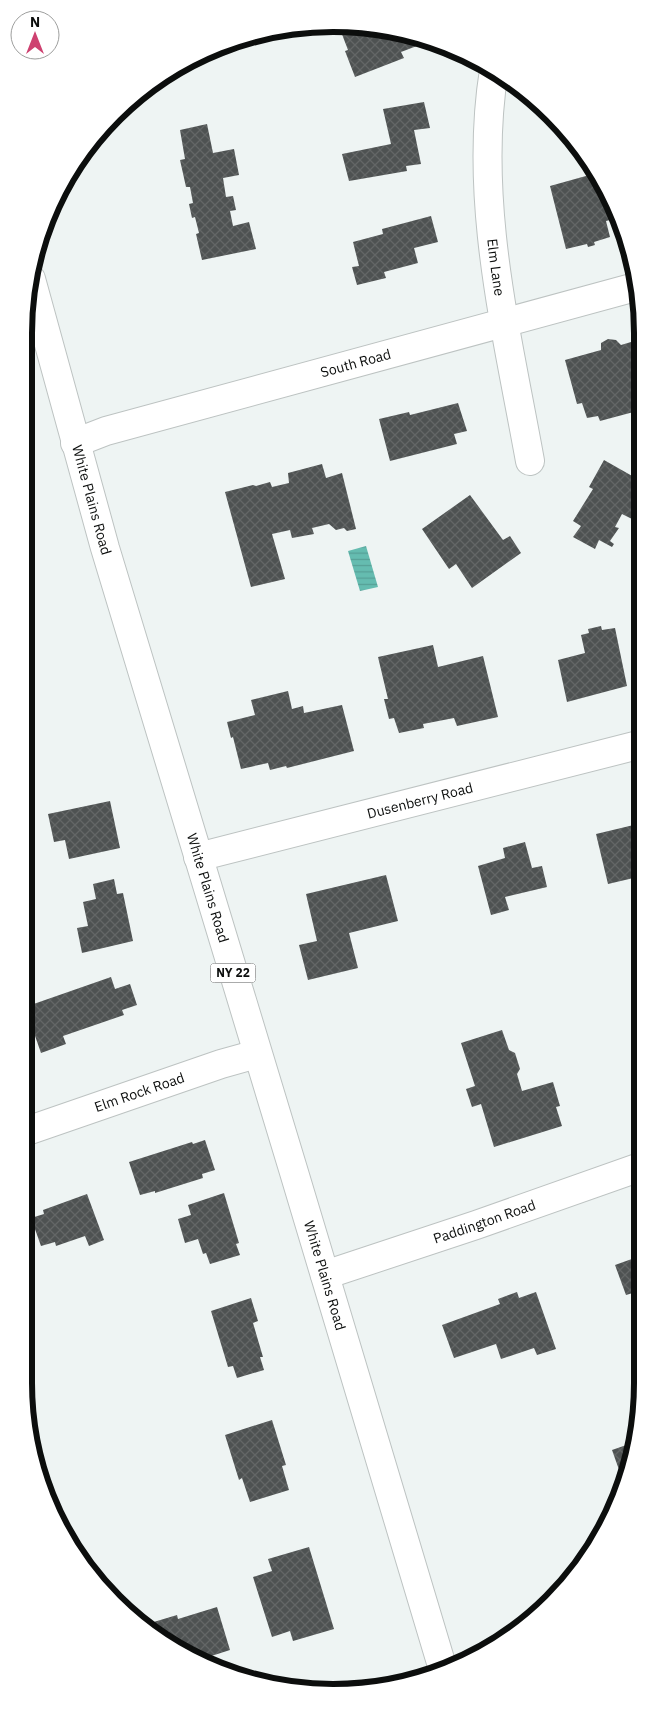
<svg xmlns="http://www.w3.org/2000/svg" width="667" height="1716" font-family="'IBM Plex Sans',sans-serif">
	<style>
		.water { fill: url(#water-rules) }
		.building { fill: url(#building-cross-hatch) }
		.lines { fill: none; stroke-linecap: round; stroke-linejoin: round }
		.street-casing { stroke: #bdc3c2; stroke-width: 30 }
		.primary-casing { stroke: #bdc3c2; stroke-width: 30 }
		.street { stroke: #fff; stroke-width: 28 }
		.primary { stroke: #fff; stroke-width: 28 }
		.labels { text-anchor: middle; stroke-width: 5; stroke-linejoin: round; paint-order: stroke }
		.shield { fill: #fff; stroke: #555656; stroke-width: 1 }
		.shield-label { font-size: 12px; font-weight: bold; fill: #0c0e0d }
		.street-label { font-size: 14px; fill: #0c0e0d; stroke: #fff }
		.rim { fill: none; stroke: #0c0e0d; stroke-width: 6 }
	</style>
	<defs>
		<pattern id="water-rules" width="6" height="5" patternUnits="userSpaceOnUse" patternTransform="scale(1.25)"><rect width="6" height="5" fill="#65bcb0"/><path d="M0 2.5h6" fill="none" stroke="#56a096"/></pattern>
		<pattern id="building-cross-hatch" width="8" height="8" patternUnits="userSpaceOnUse" patternTransform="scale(1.25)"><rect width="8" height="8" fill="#4e5252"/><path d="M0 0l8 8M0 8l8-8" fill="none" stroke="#636666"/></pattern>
	</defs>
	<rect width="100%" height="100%" fill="#eef4f3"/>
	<polygon class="water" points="366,546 378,587 360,591 348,551"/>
	<g class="building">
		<polygon points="340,29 414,34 430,41 401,52 404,58 355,77 345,51 348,50"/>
		<polygon points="424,102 430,128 414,130 421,164 406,166 407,171 349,181 342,154 391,144 383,109"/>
		<polygon points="207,124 213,153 234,149 239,175 223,178 226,197 233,196 236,210 230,211 233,226 249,222 256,249 202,260 196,234 199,233 195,217 192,218 189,204 193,203 190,187 186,187 180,160 185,159 180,130"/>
		<polygon points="593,174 600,198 610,195 618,218 606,221 610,237 594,242 595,245 588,247 587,244 566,249 550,186"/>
		<polygon points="431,216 438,242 414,248 418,263 384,272 386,278 357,285 352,267 359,266 353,242 383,234 382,229"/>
		<polygon points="608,339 616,340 621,345 641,339 641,410 600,421 598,416 587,418 582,403 577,404 565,360 601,350 601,343"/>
		<polygon points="458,403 467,431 454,434 457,444 390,461 379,419 409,412 410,415"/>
		<polygon points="604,460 641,481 641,485 637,491 641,495 641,513 636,521 622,514 615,527 619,528 610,541 614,544 612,547 599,540 595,549 573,537 581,526 573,521 593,489 589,487"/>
		<polygon points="322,464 326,478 342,473 356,529 347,531 344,528 336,530 329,524 312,528 314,534 292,538 290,530 272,534 285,579 251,587 225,492 253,485 256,486 270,482 272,487 289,483 288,473"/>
		<polygon points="470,495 503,540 510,536 521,553 472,588 456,564 449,569 422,529"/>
		<polygon points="601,626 602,630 615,628 627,686 567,702 558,660 585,653 581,635 589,633 588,629"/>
		<polygon points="433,645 438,667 483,656 498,717 457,726 454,718 423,724 424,728 399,733 394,718 389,719 384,699 388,699 378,657"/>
		<polygon points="288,691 292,709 303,706 304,713 342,705 354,751 287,768 286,766 270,770 268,763 241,769 233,737 231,738 227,722 255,715 251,700"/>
		<polygon points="110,801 120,848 69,859 65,840 54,842 48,814"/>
		<polygon points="642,823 642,876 608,884 596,834"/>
		<polygon points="525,842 532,868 542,866 547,887 505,897 509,910 491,915 478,866 505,858 503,848"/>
		<polygon points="386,875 398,921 349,933 358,968 308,980 299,945 317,941 306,894"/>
		<polygon points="114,879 117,894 123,893 133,941 82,953 77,928 88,926 83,902 96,899 93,884"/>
		<polygon points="111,977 115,989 130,984 137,1005 122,1010 124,1015 63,1036 66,1044 41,1053 25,1007"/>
		<polygon points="502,1030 509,1050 515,1053 520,1069 517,1074 522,1091 553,1082 560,1106 556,1107 562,1126 494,1147 481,1104 472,1107 466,1089 475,1086 461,1043"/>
		<polygon points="205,1140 215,1170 202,1174 203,1178 155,1193 155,1191 140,1195 129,1162 192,1142 193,1144"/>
		<polygon points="224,1193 239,1243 236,1244 240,1255 210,1264 206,1253 203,1254 198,1239 185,1243 178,1219 191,1215 188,1205"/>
		<polygon points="87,1194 104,1240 89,1246 85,1236 56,1246 55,1242 41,1246 31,1218 44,1214 43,1210"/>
		<polygon points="643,1255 643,1290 626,1295 615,1265"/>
		<polygon points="517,1292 519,1298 536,1292 556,1349 537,1355 534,1348 501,1359 496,1344 454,1358 442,1325 500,1304 498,1299"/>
		<polygon points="251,1298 258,1321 253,1323 263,1357 260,1357 264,1370 237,1378 233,1366 228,1367 211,1311"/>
		<polygon points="272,1420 286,1465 282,1466 289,1490 250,1502 242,1478 239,1480 225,1435"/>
		<polygon points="635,1442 633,1463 623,1481 612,1450"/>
		<polygon points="309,1547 334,1629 293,1641 290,1631 272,1637 253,1577 272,1571 268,1559"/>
		<polygon points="217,1607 230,1650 202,1659 179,1651 147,1624 177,1615 178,1619"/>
	</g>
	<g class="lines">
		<g class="street-casing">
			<g id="street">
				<path id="s1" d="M 494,70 C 473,200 507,333 530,461"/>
				<path id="s2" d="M 75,443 L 106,431 L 639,286"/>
				<path id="s3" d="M 198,857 L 642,744"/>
				<path id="s4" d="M 24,1132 L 221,1064 L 257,1054"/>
				<path id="s5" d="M 325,1275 L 476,1225 L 643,1166"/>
			</g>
		</g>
		<g class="primary-casing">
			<g id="primary">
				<path id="s6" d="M 31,279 L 105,548 L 293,1169 L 442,1666"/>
			</g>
		</g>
		<use href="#street" class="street"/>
		<use href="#primary" class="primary"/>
	</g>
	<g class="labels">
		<rect class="shield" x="210.5" y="963.5" width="45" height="19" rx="4"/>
		<g class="shield-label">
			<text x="233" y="977">NY 22</text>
		</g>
		<g class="street-label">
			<text dy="5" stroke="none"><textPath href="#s1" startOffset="198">Elm Lane</textPath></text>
			<text dy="5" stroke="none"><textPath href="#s2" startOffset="292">South Road</textPath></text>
			<text dy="5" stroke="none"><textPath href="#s6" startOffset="229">White Plains Road</textPath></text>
			<text dy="5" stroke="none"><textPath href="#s3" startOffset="229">Dusenberry Road</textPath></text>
			<text dy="5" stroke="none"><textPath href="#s6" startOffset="634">White Plains Road</textPath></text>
			<text dy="5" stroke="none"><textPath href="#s4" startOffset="122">Elm Rock Road</textPath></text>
			<text dy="5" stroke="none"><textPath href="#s5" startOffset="168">Paddington Road</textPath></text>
			<text dy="5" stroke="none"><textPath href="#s6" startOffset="1039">White Plains Road</textPath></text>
		</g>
	</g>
	<path d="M0 0H667V1716H0ZM333 32H333A301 301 0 0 1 634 333V1383A301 301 0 0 1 333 1684H333A301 301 0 0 1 32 1383V333A301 301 0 0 1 333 32Z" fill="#fff" fill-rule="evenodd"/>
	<path class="rim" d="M333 32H333A301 301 0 0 1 634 333V1383A301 301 0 0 1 333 1684H333A301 301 0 0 1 32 1383V333A301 301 0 0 1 333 32Z"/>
	<g transform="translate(35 35)"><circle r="24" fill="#ffffff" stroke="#9e9f9e"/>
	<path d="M0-4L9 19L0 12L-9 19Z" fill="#ce4170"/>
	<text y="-8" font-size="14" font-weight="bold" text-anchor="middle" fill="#0c0e0d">N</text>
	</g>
</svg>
